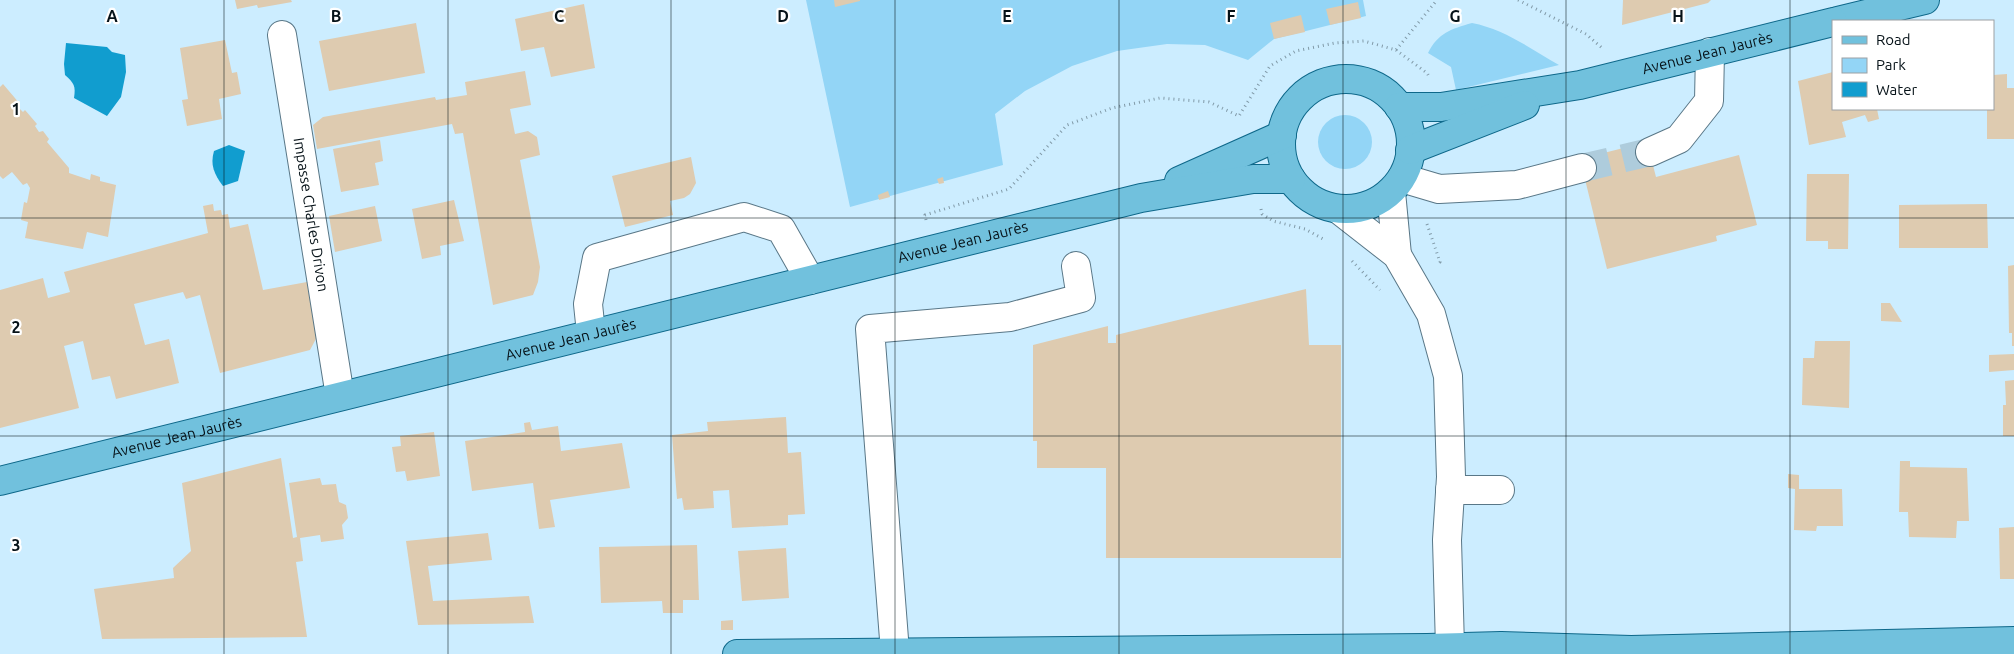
<svg xmlns="http://www.w3.org/2000/svg" width="2014" height="654" font-family="Ubuntu,sans-serif">
	<style>
		.green { fill: #93d5f6 }
		.water { fill: #119dcf }
		.building { fill: #decbb0 }
		.lines { fill: none; stroke-linecap: round; stroke-linejoin: round }
		.minor-tunnel { stroke: #aeccdc; stroke-width: 28; stroke-dasharray: 28 14; stroke-linecap: butt }
		.minor-casing { stroke: #597787; stroke-width: 30 }
		.major-casing { stroke: #0e688a; stroke-width: 30 }
		.path { stroke: #819aa8; stroke-width: 3; stroke-dasharray: 1 4; stroke-linecap: butt }
		.minor { stroke: #fff; stroke-width: 28 }
		.major { stroke: #71c1dd; stroke-width: 28 }
		.grid { fill: none; stroke: #061218; stroke-width: 1; stroke-opacity: 0.55 }
		.labels { text-anchor: middle; stroke-width: 4.5; stroke-linejoin: round; paint-order: stroke }
		.street-label { font-size: 15px; fill: #061218; stroke: #fff }
		.grid-label { font-size: 16px; text-anchor: middle; font-weight: bold; fill: #061218; stroke: #fff; stroke-width: 4.5; stroke-linejoin: round; paint-order: stroke }
	</style>
	<rect width="100%" height="100%" fill="#ccedff"/>
	<g class="green">
		<polygon points="806,0 1363,0 1366,16 1274,39 1248,60 1205,45 1167,44 1117,51 1072,66 1025,91 995,114 1003,165 850,207"/>
		<path d="M 1472,23 C 1504,29 1531,49 1559,65 L 1456,90 L 1451,67 L 1428,53 C 1438,33 1451,29 1472,23 Z"/>
		<circle cx="1345" cy="142" r="27"/>
	</g>
	<g class="water">
		<path d="M 66,43 L 107,47 L 112,52 L 125,55 L 126,72 L 121,97 L 107,116 L 74,98 C 76,86 74,83 65,75 L 64,64 Z"/>
		<path d="M 229,145 L 245,151 L 238,181 L 223,186 C 214,174 210,165 214,151 Z"/>
	</g>
	<g class="building">
		<polygon points="235,0 291,0 292,2 258,8 257,5 237,9"/>
		<polygon points="834,0 860,0 860,1 835,7"/>
		<polygon points="1623,0 1711,0 1708,3 1622,25"/>
		<polygon points="1358,2 1361,18 1330,25 1326,9"/>
		<polygon points="584,4 595,68 551,77 544,47 521,51 515,19"/>
		<polygon points="1301,15 1305,32 1274,39 1270,23"/>
		<polygon points="416,23 425,73 329,91 319,41"/>
		<polygon points="225,40 232,73 237,72 241,94 219,99 222,119 187,126 182,100 188,99 180,48"/>
		<polygon points="525,71 531,105 510,109 515,134 528,131 537,137 540,155 520,160 540,267 538,282 533,295 493,305 463,133 455,134 452,124 317,149 313,125 323,117 435,97 436,100 467,95 465,82"/>
		<polygon points="1833,72 1833,109 1877,109 1879,119 1868,122 1865,115 1842,122 1846,137 1809,145 1798,81"/>
		<polygon points="2007,74 2007,88 2014,88 2014,139 1987,139 1987,109 1993,109 1993,75"/>
		<polygon points="3,84 20,104 18,107 23,112 25,110 37,124 35,126 39,132 43,131 49,139 47,142 69,168 69,173 90,180 91,174 100,177 100,181 116,185 108,237 87,232 83,249 25,238 28,222 21,220 24,202 27,203 30,188 27,183 23,185 12,172 3,179 0,176 0,87"/>
		<polygon points="380,140 383,161 375,163 379,185 341,192 333,149"/>
		<polygon points="1647,142 1656,177 1739,155 1757,225 1716,236 1717,241 1607,269 1580,159"/>
		<polygon points="691,157 696,183 690,194 684,198 670,201 673,215 625,227 612,176"/>
		<polygon points="1807,174 1849,174 1848,249 1828,249 1828,241 1806,241"/>
		<polygon points="943,177 944,183 939,184 937,179"/>
		<polygon points="888,191 890,197 879,200 878,195"/>
		<polygon points="454,200 464,241 440,246 441,255 422,259 412,209"/>
		<polygon points="213,204 214,211 221,210 222,215 228,214 230,228 248,224 263,290 307,282 317,337 310,350 220,373 200,295 186,299 183,292 134,304 145,345 169,339 179,383 116,399 110,376 92,380 83,341 64,346 79,408 0,428 0,290 43,278 48,298 70,292 64,272 208,233 203,206"/>
		<polygon points="1987,204 1988,248 1899,248 1899,205"/>
		<polygon points="375,206 382,241 335,252 329,216"/>
		<polygon points="2014,265 2014,346 2012,346 2012,333 2009,333 2008,266"/>
		<polygon points="1306,289 1309,345 1341,345 1341,558 1106,558 1106,468 1037,468 1037,441 1033,441 1033,345 1108,326 1108,343 1116,343 1116,335"/>
		<polygon points="1881,303 1890,303 1902,322 1881,321"/>
		<polygon points="1815,341 1850,341 1849,408 1802,405 1803,358 1814,358"/>
		<polygon points="2014,354 2014,370 1989,372 1989,355"/>
		<polygon points="2014,380 2014,436 2003,436 2003,405 2006,405 2005,381"/>
		<polygon points="786,417 788,453 801,452 805,514 788,515 788,525 732,528 729,490 713,491 714,508 684,510 682,498 677,499 672,435 708,431 707,422"/>
		<polygon points="530,422 532,430 558,426 561,451 622,443 630,488 550,500 555,527 539,529 533,483 472,491 465,441 525,432 524,423"/>
		<polygon points="434,432 440,476 407,481 405,471 396,472 392,447 401,446 400,436"/>
		<polygon points="281,458 293,538 297,537 289,483 320,478 322,485 336,484 339,502 346,505 348,518 342,525 344,539 321,542 320,535 300,538 303,561 296,562 307,637 102,639 94,589 174,578 173,568 191,551 182,483"/>
		<polygon points="1900,461 1910,461 1910,467 1967,468 1969,521 1957,521 1956,538 1909,537 1908,512 1899,512"/>
		<polygon points="1788,474 1799,475 1799,489 1842,489 1843,526 1817,526 1816,531 1794,530 1795,489 1788,488"/>
		<polygon points="2014,527 2014,579 2000,579 1999,528"/>
		<polygon points="488,533 492,560 428,566 433,601 529,596 534,623 418,625 406,541"/>
		<polygon points="697,545 699,600 683,600 683,613 663,613 662,601 601,603 599,547"/>
		<polygon points="786,548 789,598 742,601 738,551"/>
		<polygon points="733,620 733,630 721,630 721,621"/>
	</g>
	<g class="lines">
		<polyline class="minor-tunnel" points="1582,168 1650,152"/>
		<g class="minor-casing">
			<g id="minor">
				<path id="s1" d="M 282,35 L 340,396"/>
				<polyline points="1650,152 1679,139 1709,101 1710,52"/>
				<polyline points="1402,178 1439,189 1517,185 1582,168"/>
				<polyline points="1391,192 1397,255"/>
				<polyline points="1338,209 1397,255 1431,314 1448,376 1451,477 1447,540 1450,647"/>
				<polyline points="591,333 588,304 597,258 744,217 781,229 810,280"/>
				<polyline points="1450,490 1500,490"/>
				<polyline points="895,652 870,329 1010,317 1081,298 1076,266"/>
			</g>
		</g>
		<g class="major-casing">
			<g id="major">
				<polyline points="1837,21 1925,0"/>
				<circle cx="1346" cy="144" r="65"/>
				<path id="s2" d="M 1399,107 L 1441,107 L 1580,85 L 1833,22"/>
				<polyline points="1410,150 1525,105"/>
				<polyline points="1179,181 1282,135"/>
				<path id="s3" d="M 0,481 L 1141,198 L 1253,179 L 1291,179"/>
				<polyline points="737,654 1427,648 1501,646 1631,650 2014,641"/>
			</g>
		</g>
		<g class="path">
			<polyline points="1518,0 1586,34 1602,48"/>
			<polyline points="1396,50 1427,73 1430,78"/>
			<polyline points="1261,209 1262,214 1273,221 1305,229 1325,240"/>
			<polyline points="926,220 925,215 1009,189 1067,125 1112,108 1160,98 1209,102 1239,116 1270,66 1296,51 1335,43 1364,41 1396,50 1437,0"/>
			<polyline points="1427,224 1440,262 1437,264"/>
			<polyline points="1352,261 1380,290"/>
		</g>
		<use href="#minor" class="minor"/>
		<use href="#major" class="major"/>
	</g>
	<path class="grid" d="M 224,0 L 224,654M 448,0 L 448,654M 671,0 L 671,654M 895,0 L 895,654M 1119,0 L 1119,654M 1343,0 L 1343,654M 1566,0 L 1566,654M 1790,0 L 1790,654M 0,218 L 2014,218M 0,436 L 2014,436"/>
	<g class="labels">
		<g class="street-label">
			<text dy="5" stroke="none"><textPath href="#s2" startOffset="314">Avenue Jean Jaurès</textPath></text>
			<text dy="5" stroke="none"><textPath href="#s1" startOffset="182">Impasse Charles Drivon</textPath></text>
			<text dy="5" stroke="none"><textPath href="#s3" startOffset="992">Avenue Jean Jaurès</textPath></text>
			<text dy="5" stroke="none"><textPath href="#s3" startOffset="588">Avenue Jean Jaurès</textPath></text>
			<text dy="5" stroke="none"><textPath href="#s3" startOffset="182">Avenue Jean Jaurès</textPath></text>
		</g>
	</g>
	<g class="grid-label">
		<text x="112" y="22">A</text>
		<text x="336" y="22">B</text>
		<text x="559" y="22">C</text>
		<text x="783" y="22">D</text>
		<text x="1007" y="22">E</text>
		<text x="1231" y="22">F</text>
		<text x="1455" y="22">G</text>
		<text x="1678" y="22">H</text>
		<text x="16" y="115">1</text>
		<text x="16" y="333">2</text>
		<text x="16" y="551">3</text>
	</g>
	<rect x="1832" y="20" width="162" height="90" fill="#ffffff" stroke="#9ba0a3"/>
	<rect x="1842" y="36" width="25" height="8" fill="#71c1dd" stroke="#9ba0a3"/>
	<text x="1876" y="45" font-size="15" fill="#061218">Road</text>
	<rect x="1842" y="58" width="25" height="15" fill="#93d5f6" stroke="#9ba0a3"/>
	<text x="1876" y="70" font-size="15" fill="#061218">Park</text>
	<rect x="1842" y="82" width="25" height="15" fill="#119dcf" stroke="#9ba0a3"/>
	<text x="1876" y="95" font-size="15" fill="#061218">Water</text>
</svg>
